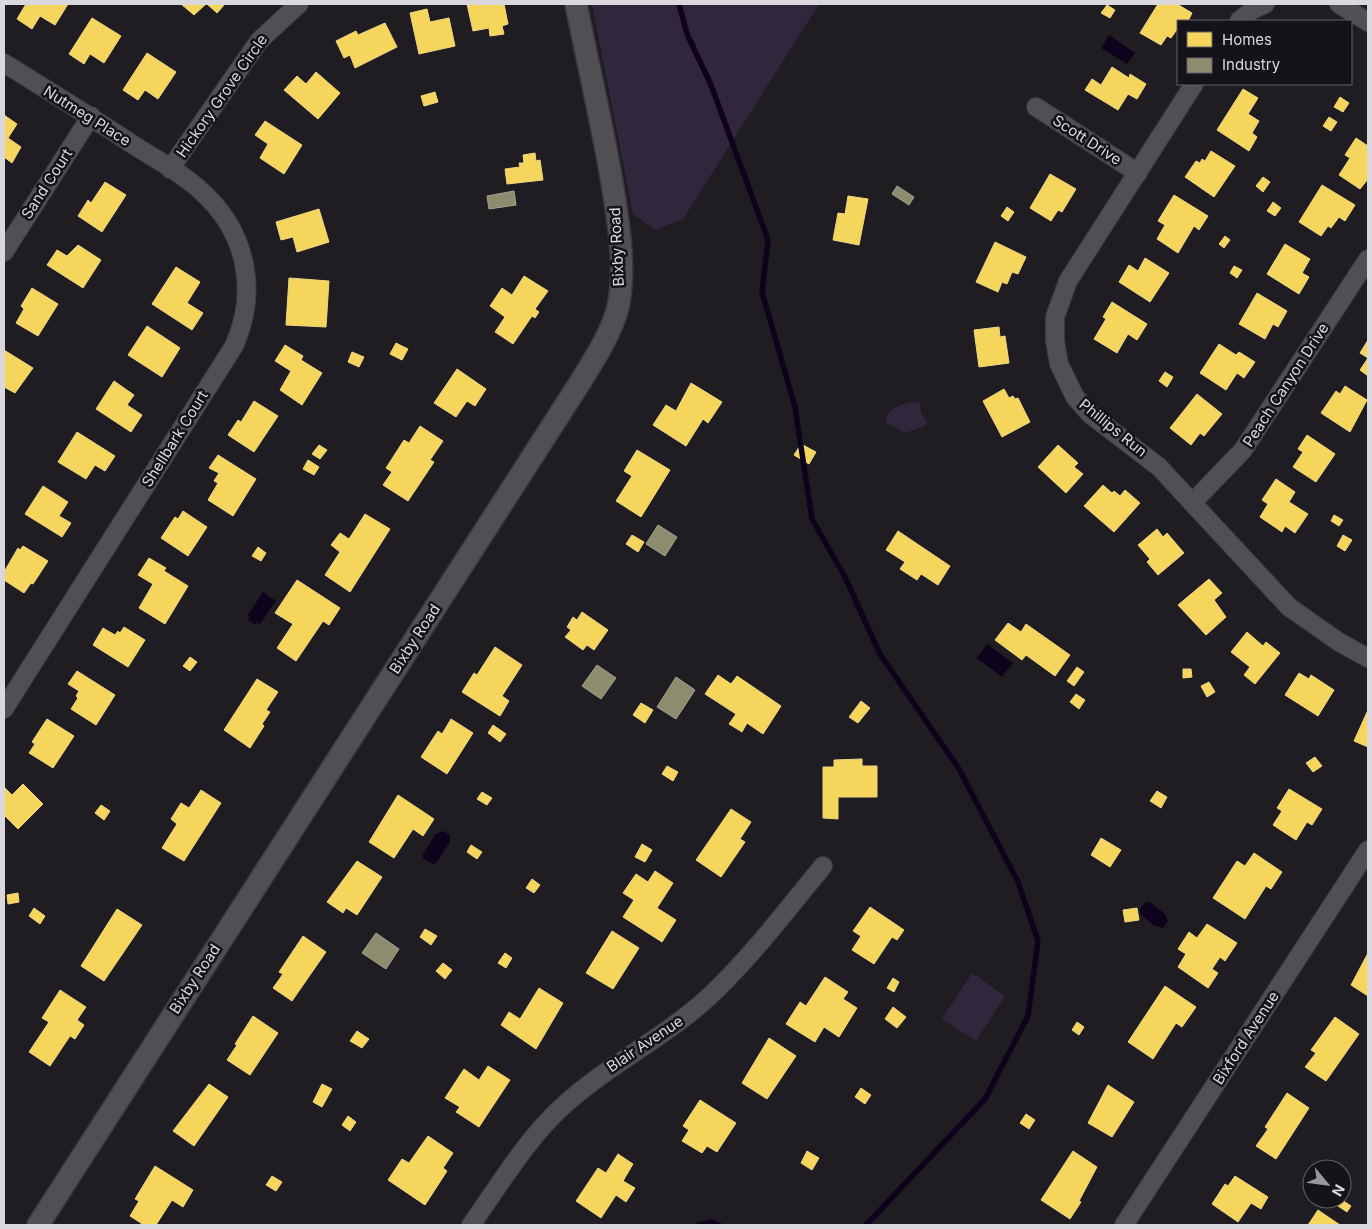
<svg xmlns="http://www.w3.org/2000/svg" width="1372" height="1229" font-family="Inter,sans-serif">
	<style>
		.green { fill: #31273d }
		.water { fill: #0e031c }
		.homes { fill: #f6d55c; stroke: #eed683 }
		.industry { fill: #8c8c6e; stroke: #a3a38f }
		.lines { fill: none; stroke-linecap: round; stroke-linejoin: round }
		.stream { stroke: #0e031c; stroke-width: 5.5 }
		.minor-casing { stroke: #3a393c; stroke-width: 20 }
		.tertiary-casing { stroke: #3a393c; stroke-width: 24 }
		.minor { stroke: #514f53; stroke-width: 18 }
		.tertiary { stroke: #514f53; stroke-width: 21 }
		.labels { text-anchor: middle; stroke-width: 5; stroke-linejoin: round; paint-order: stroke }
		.street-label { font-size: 15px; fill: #dad8dd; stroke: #151319 }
	</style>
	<rect width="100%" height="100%" fill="#1f1d21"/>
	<g class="green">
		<polygon points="592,4 819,4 683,219 656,230 633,214"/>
		<polygon points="911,402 920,403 921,413 927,422 925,426 905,433 886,422 887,414 900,405"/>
		<polygon points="972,973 1005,996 976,1041 942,1019"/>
	</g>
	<g class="water">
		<polygon points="1109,35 1135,53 1127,64 1101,48"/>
		<polygon points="263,592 276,601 260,624 257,622 256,625 248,620 250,617 247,616"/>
		<polygon points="987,644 1013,663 1002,677 977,658"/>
		<polygon points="443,831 450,835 450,842 436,863 433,864 423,858 423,854 436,834"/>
		<polygon points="1145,902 1150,902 1165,914 1168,921 1163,928 1155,926 1140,914 1140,909"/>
	</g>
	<g class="homes">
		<polygon points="26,4 68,4 55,25 40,16 32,29 17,19"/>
		<polygon points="181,4 206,4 194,15"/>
		<polygon points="207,4 225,4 217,13"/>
		<polygon points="467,4 504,4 508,24 502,26 504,34 490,36 489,28 473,31"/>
		<polygon points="1158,4 1177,4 1192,13 1188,21 1178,21 1178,28 1171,38 1167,36 1161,45 1140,33"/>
		<polygon points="1107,5 1115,10 1110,18 1101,13"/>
		<polygon points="427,9 430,22 449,18 455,46 419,54 410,13"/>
		<polygon points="92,18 121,36 104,63 90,54 84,64 69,54"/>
		<polygon points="385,23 397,47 355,68 350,55 344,58 336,41 356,31 358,35"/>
		<polygon points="147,53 176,72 158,99 145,90 138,100 123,90"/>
		<polygon points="1112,67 1129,78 1130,74 1146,84 1137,99 1128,94 1118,110 1085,90 1092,79 1101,85"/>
		<polygon points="316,72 340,93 318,119 284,90 297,76 306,84"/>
		<polygon points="1243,89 1258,98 1248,114 1259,121 1252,133 1257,137 1249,151 1217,130"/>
		<polygon points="435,92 438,102 424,106 421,96"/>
		<polygon points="1340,97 1349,103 1343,112 1334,107"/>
		<polygon points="4,115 17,124 8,138 21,147 12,163 4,157"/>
		<polygon points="1329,117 1337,122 1331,131 1323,126"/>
		<polygon points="265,121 302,145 284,174 260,158 268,144 255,135"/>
		<polygon points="1356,138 1368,146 1368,179 1360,189 1339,175 1350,158 1345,155"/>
		<polygon points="1211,151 1235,166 1214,197 1185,177 1196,161 1200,163 1202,159 1205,161"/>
		<polygon points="535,153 536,161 540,160 543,180 507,184 505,169 520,167 519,163 524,163 523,155"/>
		<polygon points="1050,174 1076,189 1062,212 1058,210 1051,221 1030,208"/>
		<polygon points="1263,177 1270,182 1263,192 1256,186"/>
		<polygon points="105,182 126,195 102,232 78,216 88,200 91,203"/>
		<polygon points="1322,185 1355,205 1345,221 1339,217 1331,228 1328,226 1321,236 1299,222"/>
		<polygon points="1174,195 1208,216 1199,230 1194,226 1178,253 1157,239 1165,225 1158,221"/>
		<polygon points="848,196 868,199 859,245 833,240 838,213 845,214"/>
		<polygon points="1273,202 1281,208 1275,216 1267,211"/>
		<polygon points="1007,207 1014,212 1008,221 1001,216"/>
		<polygon points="319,209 329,242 297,252 293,237 281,240 276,222"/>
		<polygon points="1225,236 1230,240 1224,248 1219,244"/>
		<polygon points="995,242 1026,257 1018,274 1012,272 1007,284 1002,282 998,292 976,282"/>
		<polygon points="1285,244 1310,259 1302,273 1309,277 1299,294 1267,274"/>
		<polygon points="78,245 101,260 83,288 47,265 57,250 67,256"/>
		<polygon points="1145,258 1169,273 1150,302 1119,282 1129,265 1138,271"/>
		<polygon points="1234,266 1242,270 1237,278 1230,273"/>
		<polygon points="176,267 200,282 187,303 203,313 192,330 152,304"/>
		<polygon points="524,276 548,291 535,309 539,312 535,318 532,316 513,344 495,332 505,317 490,306 502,288 512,295"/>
		<polygon points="289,278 329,281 326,327 286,325"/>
		<polygon points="32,288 58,304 38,336 16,323 24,309 21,306"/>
		<polygon points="1257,293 1287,311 1278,327 1273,324 1265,339 1239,324"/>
		<polygon points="1112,302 1147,324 1137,340 1128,334 1117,353 1094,339 1106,319 1103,317"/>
		<polygon points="147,326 180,348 162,377 128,355"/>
		<polygon points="999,327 1000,337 1005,336 1009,363 979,367 974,330"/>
		<polygon points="1368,340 1368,376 1360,370 1368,358 1360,353"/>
		<polygon points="396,343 408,349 402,360 390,354"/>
		<polygon points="1219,344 1236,355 1239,352 1255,362 1244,378 1237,373 1226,390 1200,373"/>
		<polygon points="285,345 303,356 301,360 322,373 302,405 280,390 291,371 275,361"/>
		<polygon points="4,350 33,368 15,393 4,387"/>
		<polygon points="352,352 364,357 359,367 348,362"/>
		<polygon points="457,369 486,389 475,406 467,401 456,417 434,403"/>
		<polygon points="1165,372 1173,377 1167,387 1159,381"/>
		<polygon points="114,381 134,395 127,405 142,415 131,432 96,409"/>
		<polygon points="691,383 722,402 708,423 703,419 686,446 653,425 666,405 676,411"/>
		<polygon points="1345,386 1367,400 1350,432 1321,413 1336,391 1340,394"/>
		<polygon points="1004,389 1009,398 1013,396 1015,399 1018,398 1030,422 1002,437 983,401"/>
		<polygon points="1197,394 1222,414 1204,436 1200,433 1191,445 1170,428"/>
		<polygon points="254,401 278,416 254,452 228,435 238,420 241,422"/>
		<polygon points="420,426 443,441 430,460 434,462 408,501 383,485 392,472 386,468 404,440 409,443"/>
		<polygon points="77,432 115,456 105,471 95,465 86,479 58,462"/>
		<polygon points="1307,435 1335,454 1316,482 1293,467 1303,452 1298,449"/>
		<polygon points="801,444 816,452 809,464 794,455"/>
		<polygon points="319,445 327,450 320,459 312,454"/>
		<polygon points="1058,445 1078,463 1074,467 1083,474 1066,493 1038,467"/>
		<polygon points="637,450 670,470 641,517 616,501 632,476 624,471"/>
		<polygon points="218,455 256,479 233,516 208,500 218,483 214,481 219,473 209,468"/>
		<polygon points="308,460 319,467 314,475 303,469"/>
		<polygon points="1276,479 1295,492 1289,502 1308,514 1295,533 1285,526 1282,532 1260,517 1268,504 1262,500"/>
		<polygon points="1103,485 1112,493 1114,491 1120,496 1125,490 1140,503 1114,532 1084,506"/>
		<polygon points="43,486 68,502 59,516 71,523 62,537 25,514"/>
		<polygon points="183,511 207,527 188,556 161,538 175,517 178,519"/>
		<polygon points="365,514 390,529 350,592 325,575 340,552 331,545 340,533 349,539"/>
		<polygon points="1334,515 1343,520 1339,526 1331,521"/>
		<polygon points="1157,529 1163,537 1167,533 1184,553 1158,575 1147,562 1150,559 1138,545"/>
		<polygon points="898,531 950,566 938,585 921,574 917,580 900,569 905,562 886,550"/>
		<polygon points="632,535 644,542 638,552 626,544"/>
		<polygon points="1343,535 1352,540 1345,551 1337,546"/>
		<polygon points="23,546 48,561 33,584 31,583 24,593 4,580 4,572 18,548 20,550"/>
		<polygon points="258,547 266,553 261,561 252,556"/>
		<polygon points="149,558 166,568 164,571 188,586 165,624 139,608 153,584 138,575"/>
		<polygon points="1209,579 1222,593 1214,600 1226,617 1206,635 1178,605"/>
		<polygon points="297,580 340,608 329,625 323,621 296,661 277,648 293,624 275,613"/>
		<polygon points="582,612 608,630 594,650 587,645 583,650 565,637 571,630 567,627 573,617 577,620"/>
		<polygon points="1008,623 1021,632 1026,624 1070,655 1055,676 1026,655 1022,660 995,640"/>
		<polygon points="124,627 145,640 128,667 93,645 103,628 115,635 118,631 120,633"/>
		<polygon points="1247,632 1263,646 1266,642 1280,653 1255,684 1244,675 1250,667 1231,652"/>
		<polygon points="495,647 522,665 502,696 509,701 500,716 462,692 474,673 477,675"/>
		<polygon points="190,657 197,662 190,671 183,666"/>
		<polygon points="1077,667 1084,672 1074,686 1067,681"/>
		<polygon points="1183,669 1191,669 1192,677 1183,678"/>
		<polygon points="77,671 115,695 96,725 71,709 78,698 76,696 79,691 68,684"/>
		<polygon points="1299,673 1309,679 1311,675 1334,690 1318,716 1285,695"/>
		<polygon points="718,675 731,684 737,676 781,706 763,734 747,723 742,732 729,724 736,714 705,694"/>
		<polygon points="257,679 278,692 266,710 270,712 262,724 264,726 250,748 224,730"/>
		<polygon points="1209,682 1215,692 1207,697 1201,686"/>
		<polygon points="1076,694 1085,700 1079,709 1070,702"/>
		<polygon points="861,701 870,708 858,723 849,717"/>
		<polygon points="641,703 653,710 645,723 633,715"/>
		<polygon points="1368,710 1368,747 1354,741"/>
		<polygon points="47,719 74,736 53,768 29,753 35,744 32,742"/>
		<polygon points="451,719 473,733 447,774 421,757 438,731 442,734"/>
		<polygon points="493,725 506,734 500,742 488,733"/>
		<polygon points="1315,757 1322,766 1313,772 1306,763"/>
		<polygon points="862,759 862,766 877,766 877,797 838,797 838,819 823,818 823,767 834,767 834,760"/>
		<polygon points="667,766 678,772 673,781 662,774"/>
		<polygon points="23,784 43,804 18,829 4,815 4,787 12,795"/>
		<polygon points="1289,789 1322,809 1312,825 1307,822 1296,840 1273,825 1282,811 1277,808"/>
		<polygon points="201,790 221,803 184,861 162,848 177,824 171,819 181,803 189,808"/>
		<polygon points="1157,791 1167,797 1161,808 1150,801"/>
		<polygon points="482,792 492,798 487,805 477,799"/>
		<polygon points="398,795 434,819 423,836 413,829 394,858 369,842"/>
		<polygon points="101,805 110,811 104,820 95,813"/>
		<polygon points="731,809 751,822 740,839 745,842 721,877 696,860"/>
		<polygon points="1101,838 1121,850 1110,867 1091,855"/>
		<polygon points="642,844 652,850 645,862 635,857"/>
		<polygon points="471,845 482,852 477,859 467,852"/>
		<polygon points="1254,853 1282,872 1271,889 1266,886 1245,919 1213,898 1237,861 1245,866"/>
		<polygon points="357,861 382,877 357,915 346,908 343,913 327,902"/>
		<polygon points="655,871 673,883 657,908 676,920 662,942 623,917 634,900 623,893 636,874 648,882"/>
		<polygon points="532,879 540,885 534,893 526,888"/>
		<polygon points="18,893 19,902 8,904 7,895"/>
		<polygon points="870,907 904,930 897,940 892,937 874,964 852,950 861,936 853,931"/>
		<polygon points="34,908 45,916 40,924 29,916"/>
		<polygon points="1137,908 1139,920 1125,922 1123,910"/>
		<polygon points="117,909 142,925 104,981 81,966"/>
		<polygon points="1207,924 1237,943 1225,961 1220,957 1212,969 1218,973 1208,988 1178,967 1186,954 1178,949 1189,932 1197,938"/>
		<polygon points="425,929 437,936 431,945 420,937"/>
		<polygon points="612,931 639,948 613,989 586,973"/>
		<polygon points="303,936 326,952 292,1001 273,988 283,974 279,972"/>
		<polygon points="505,953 512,958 506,968 498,963"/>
		<polygon points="1368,953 1368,996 1351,985"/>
		<polygon points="443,963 452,970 445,979 436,971"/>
		<polygon points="825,977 848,992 843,999 857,1008 839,1037 824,1027 815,1042 786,1024 800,1002 806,1006"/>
		<polygon points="893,978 899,982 894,992 887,988"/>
		<polygon points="1165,986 1196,1007 1182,1027 1176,1023 1153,1059 1128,1042"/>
		<polygon points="539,988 563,1003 536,1049 501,1025 509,1012 520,1019"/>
		<polygon points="60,990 86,1007 77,1020 84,1025 75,1039 70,1036 50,1066 29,1052 49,1022 42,1018"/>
		<polygon points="893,1007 906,1017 897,1028 885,1019"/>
		<polygon points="253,1016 278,1033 250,1075 227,1060 237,1045 235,1044"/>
		<polygon points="1335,1017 1359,1034 1326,1081 1305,1067 1316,1053 1311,1050"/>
		<polygon points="1077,1022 1084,1027 1079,1035 1072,1030"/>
		<polygon points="357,1031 369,1039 362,1048 350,1041"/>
		<polygon points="769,1038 796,1056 767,1099 742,1083"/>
		<polygon points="488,1066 510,1080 479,1127 456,1112 460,1107 445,1098 464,1069 479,1080"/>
		<polygon points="209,1084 228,1097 194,1146 173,1131"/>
		<polygon points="322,1084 332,1089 322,1107 313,1102"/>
		<polygon points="1108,1085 1134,1102 1112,1137 1088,1123"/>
		<polygon points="861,1088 871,1095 865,1104 855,1097"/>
		<polygon points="1287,1093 1309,1108 1276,1159 1256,1146 1268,1129 1265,1127"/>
		<polygon points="700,1100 736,1123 717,1152 707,1146 702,1153 682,1141 689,1130 683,1126"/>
		<polygon points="1026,1114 1035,1120 1029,1129 1020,1123"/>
		<polygon points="348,1116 356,1122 350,1131 342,1125"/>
		<polygon points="428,1136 453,1153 443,1168 447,1171 425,1205 388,1180 402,1159 409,1163"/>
		<polygon points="807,1151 819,1158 812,1170 801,1163"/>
		<polygon points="1073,1151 1097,1167 1079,1201 1081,1202 1070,1219 1041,1200"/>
		<polygon points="618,1154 633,1164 623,1181 635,1188 626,1202 616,1195 601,1218 576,1201 598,1168 606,1173"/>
		<polygon points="155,1166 193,1190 183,1207 172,1200 156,1225 144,1225 130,1216 139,1201 135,1199"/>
		<polygon points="272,1176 282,1182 276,1191 266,1185"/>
		<polygon points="1235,1176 1268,1197 1261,1209 1251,1203 1238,1222 1212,1204 1225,1184 1228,1186"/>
		<polygon points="1342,1200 1351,1206 1347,1212 1338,1206"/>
		<polygon points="1318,1210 1340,1225 1308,1225"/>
	</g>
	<g class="industry">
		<polygon points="897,186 914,197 909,205 892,194"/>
		<polygon points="514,191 516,205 489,209 487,196"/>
		<polygon points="658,525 677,537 665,556 646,544"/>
		<polygon points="597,665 616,678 601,699 582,686"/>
		<polygon points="676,677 695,690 676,719 657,707"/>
		<polygon points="376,933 399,949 386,969 362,953"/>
	</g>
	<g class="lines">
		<g class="stream">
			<polyline points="679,4 687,34 711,85 768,240 762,292 795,407 812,519 845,577 880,654 959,769 1018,882 1038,941 1028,1016 985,1099 866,1225"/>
			<polyline points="699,1225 711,1222 719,1225"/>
		</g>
		<g class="minor-casing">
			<g id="minor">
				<polyline points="1339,4 1368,22"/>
				<polyline points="1239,21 1252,10 1265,4"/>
				<path d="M 4,63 C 47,90 90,116 132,144 C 155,159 181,172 201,191 C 246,231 259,290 234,346 L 4,709"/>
				<polyline points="1194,84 1068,281 1055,317 1055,341 1059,364 1075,397 1090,414 1159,467 1289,607 1339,642 1368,658"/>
				<polyline points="1036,107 1138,173"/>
				<polyline points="170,169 259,41 299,4"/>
				<polyline points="4,252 91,116"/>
				<polyline points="1193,502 1243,450 1368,259"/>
				<path d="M 471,1225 C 498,1187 528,1137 563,1106 C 611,1062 671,1035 717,989 C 756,951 789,907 823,866"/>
				<polyline points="1124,1225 1368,850"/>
			</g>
		</g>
		<g class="tertiary-casing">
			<path id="tertiary" d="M 38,1225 L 581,381 C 595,358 611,334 618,307 C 627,266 617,212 610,171 C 600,115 587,59 576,4"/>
		</g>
		<use href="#minor" class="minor"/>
		<use href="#tertiary" class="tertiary"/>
	</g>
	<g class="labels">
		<g class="street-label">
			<text transform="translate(222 96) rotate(-55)" y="5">Hickory Grove Circle</text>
			<text transform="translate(87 116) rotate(32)" y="5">Nutmeg Place</text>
			<text transform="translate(1087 140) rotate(33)" y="5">Scott Drive</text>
			<text transform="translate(47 184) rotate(-57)" y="5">Sand Court</text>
			<text transform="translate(617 247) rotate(-93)" y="5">Bixby Road</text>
			<text transform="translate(1286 385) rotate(-57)" y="5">Peach Canyon Drive</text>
			<text transform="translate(1113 428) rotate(39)" y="5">Phillips Run</text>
			<text transform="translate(175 439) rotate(-58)" y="5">Shellbark Court</text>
			<text transform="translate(415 639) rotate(-57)" y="5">Bixby Road</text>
			<text transform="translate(195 979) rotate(-57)" y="5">Bixby Road</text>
			<text transform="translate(1246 1038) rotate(-57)" y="5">Bixford Avenue</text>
			<text transform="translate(645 1044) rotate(-34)" y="5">Blair Avenue</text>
		</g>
	</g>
	<rect width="1372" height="1229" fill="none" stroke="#dad8dd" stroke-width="10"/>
	<rect x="1177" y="20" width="175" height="65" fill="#151319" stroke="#646267"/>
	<rect x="1187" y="32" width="25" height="15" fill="#f6d55c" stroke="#646267"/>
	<text x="1222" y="45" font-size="15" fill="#dad8dd">Homes</text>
	<rect x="1187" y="58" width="25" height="15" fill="#8c8c6e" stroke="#646267"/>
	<text x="1222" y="70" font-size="15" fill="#dad8dd">Industry</text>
	<g transform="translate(1327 1184) rotate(119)"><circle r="24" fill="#151319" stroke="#646267"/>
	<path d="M0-4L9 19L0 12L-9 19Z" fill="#99979b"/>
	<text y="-8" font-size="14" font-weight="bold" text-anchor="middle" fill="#dad8dd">N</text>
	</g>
</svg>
